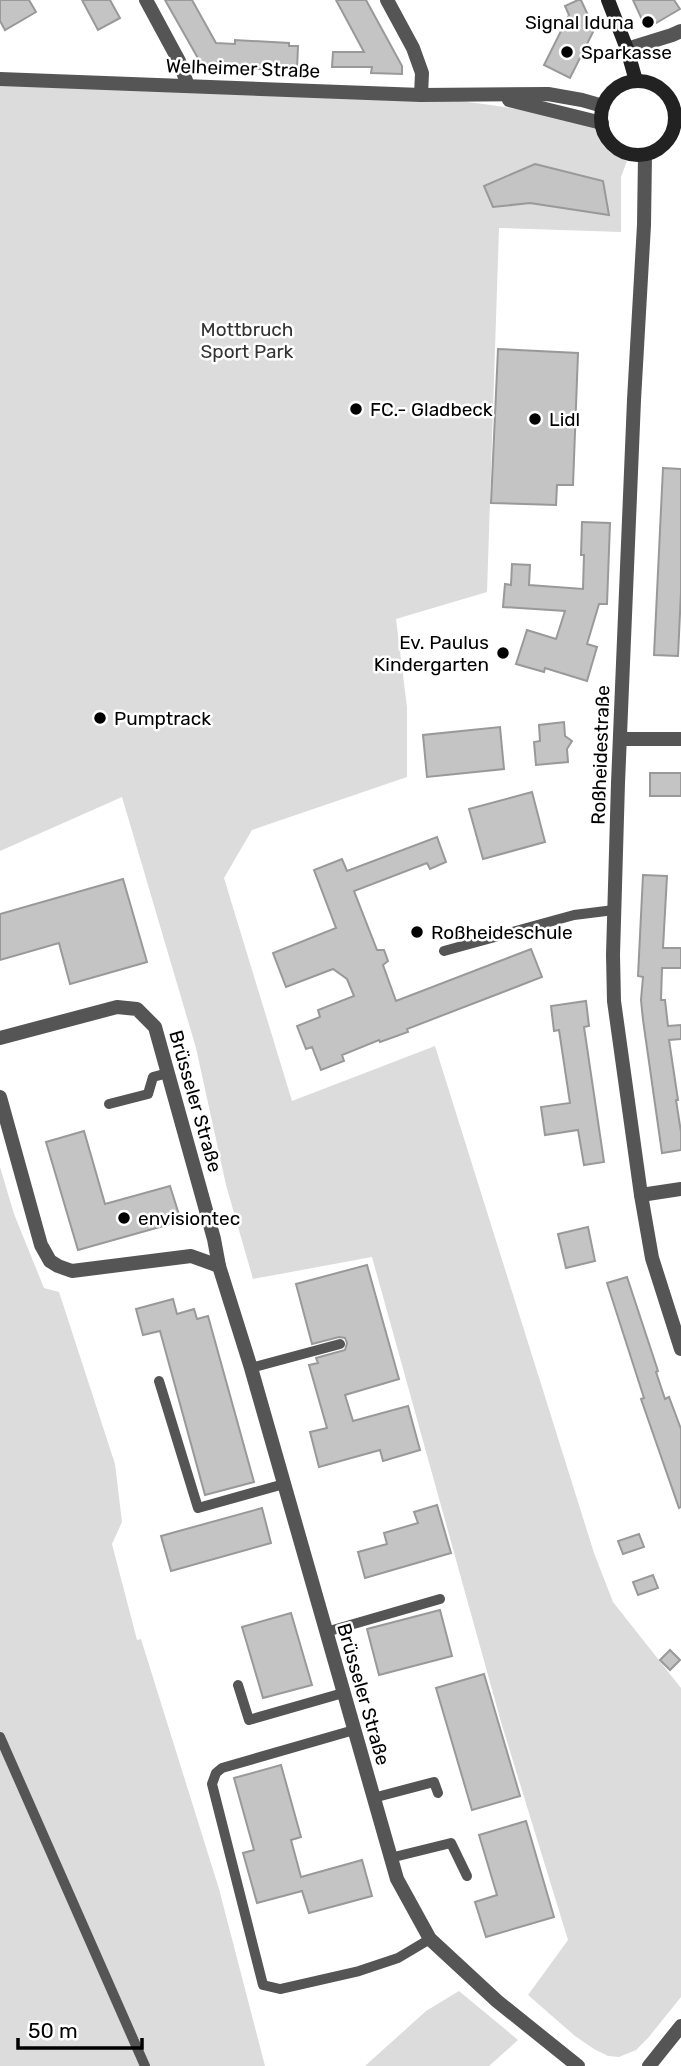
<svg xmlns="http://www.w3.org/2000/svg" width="681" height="2066" font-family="Rubik,sans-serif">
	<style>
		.green { fill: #dcdcdc }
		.building { fill: #c4c4c4; stroke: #999; stroke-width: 2 }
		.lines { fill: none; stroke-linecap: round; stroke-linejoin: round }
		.service { stroke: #555; stroke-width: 10 }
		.minor { stroke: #555; stroke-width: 14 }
		.tertiary { stroke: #555; stroke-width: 14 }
		.secondary { stroke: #222; stroke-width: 14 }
		.poi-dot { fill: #000; stroke: #fff; stroke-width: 2.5 }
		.labels { text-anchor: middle; stroke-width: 5; stroke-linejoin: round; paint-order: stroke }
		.poi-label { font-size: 19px; fill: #000; stroke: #fff; text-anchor: start }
		.street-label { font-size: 19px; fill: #000; stroke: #fff }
		.park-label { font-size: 19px; fill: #333; stroke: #fff }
	</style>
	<rect width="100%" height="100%" fill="#fff"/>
	<g class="green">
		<path d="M 0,82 L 441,99 C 493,104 544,113 595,126 C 598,145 610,154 627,161 L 621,177 L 621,232 L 499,228 L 487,592 L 396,619 L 407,707 L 407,777 L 252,830 L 224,878 L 292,1101 L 435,1046 L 594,1553 L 613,1602 L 681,1688 L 681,1997 L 648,2038 L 636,2050 L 619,2057 L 608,2056 L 594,2049 L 575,2036 L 528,1995 L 568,1940 L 501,1722 L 372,1257 L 253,1279 L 226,1185 L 196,1048 L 122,797 L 0,851 Z"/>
		<polygon points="0,1167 14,1214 44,1288 59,1292 115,1464 122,1522 112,1544 137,1640 141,1639 219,1889 265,2066 0,2066"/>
		<polygon points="459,1991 518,2040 489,2066 365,2066 426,2011"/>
	</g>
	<g class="building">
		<polygon points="0,0 29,0 36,12 5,30 0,21"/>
		<polygon points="82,0 110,0 120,18 98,30"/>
		<polygon points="165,0 192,0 216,43 235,44 235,40 289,43 289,46 298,46 297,70 227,68 227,65 205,64 199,60"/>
		<polygon points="336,0 366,0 402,66 402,74 371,73 372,67 332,67 333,52 364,52"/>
		<polygon points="578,0 581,0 593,26 593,32 570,78 544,65 569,15 565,6"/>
		<polygon points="633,0 674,0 680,9 651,26 644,24"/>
		<polygon points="535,164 603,181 609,215 530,203 493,207 484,186"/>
		<polygon points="498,349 578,353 573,485 557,485 556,505 491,503"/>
		<polygon points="663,468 681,469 681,592 678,656 654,655"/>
		<polygon points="582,522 610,523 607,604 599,604 587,644 597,647 587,681 545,668 544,672 516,664 527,630 556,639 565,611 503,607 505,584 511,585 512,564 530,565 529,585 583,589 584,555 581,555"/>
		<polygon points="564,722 565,736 572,741 567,749 568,762 536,765 534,742 540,741 539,725"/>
		<polygon points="500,727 504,769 427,777 423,735"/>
		<rect x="650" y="773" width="31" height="23"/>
		<polygon points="532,792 545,842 483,859 469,809"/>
		<polygon points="437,837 446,862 430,869 427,863 354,891 377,950 384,950 388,961 383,965 396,1001 531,949 542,977 407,1029 408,1032 380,1042 379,1040 342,1055 344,1061 321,1070 312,1047 306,1049 297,1026 320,1017 318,1010 354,996 347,979 333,969 286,987 273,953 336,928 314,870 342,859 347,871"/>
		<polygon points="643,875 667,876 663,948 681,948 681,968 662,968 661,1000 665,1000 668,1026 681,1025 681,1039 669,1040 678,1100 676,1100 681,1132 681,1150 662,1153 643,1020 641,1000 643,977 638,976"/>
		<polygon points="123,879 147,962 70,984 59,943 0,960 0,914"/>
		<polygon points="586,1001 589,1026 584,1027 604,1162 584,1165 578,1130 545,1135 541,1107 570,1103 559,1030 554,1031 551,1006"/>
		<polygon points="84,1131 105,1204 170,1186 181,1221 78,1250 46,1142"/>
		<polygon points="588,1227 595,1261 566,1268 558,1234"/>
		<polygon points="367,1265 399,1379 345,1395 353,1421 408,1406 420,1450 383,1461 380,1450 319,1467 310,1432 327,1428 309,1365 318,1363 316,1358 345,1350 347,1343 345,1338 339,1337 312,1344 296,1284"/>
		<polygon points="627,1277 658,1371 656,1372 665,1399 669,1397 681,1429 681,1507 679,1508 641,1399 644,1398 607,1283"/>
		<polygon points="173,1299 177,1314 194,1309 197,1319 208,1316 254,1482 205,1495 160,1331 143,1335 136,1309"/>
		<polygon points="437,1505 451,1553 365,1578 358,1552 387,1544 384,1533 418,1523 414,1512"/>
		<polygon points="262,1508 271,1543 171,1571 161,1536"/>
		<polygon points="639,1534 644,1547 623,1554 618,1541"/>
		<polygon points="653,1575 658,1588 638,1595 633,1582"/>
		<polygon points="440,1610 452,1656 379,1675 367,1629"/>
		<polygon points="291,1613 312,1685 263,1698 242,1627"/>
		<polygon points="670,1650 680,1660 670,1670 660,1660"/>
		<polygon points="484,1674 520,1796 472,1810 436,1688"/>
		<polygon points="281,1765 301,1837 291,1840 301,1877 362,1860 372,1896 309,1913 302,1891 257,1903 243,1853 254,1850 234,1778"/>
		<polygon points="526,1821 554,1917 486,1937 475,1902 497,1895 479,1835"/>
	</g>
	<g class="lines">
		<g class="service">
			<polyline points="444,951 574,915 614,910"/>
			<polyline points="109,1104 148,1094 153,1077 168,1073"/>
			<polyline points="251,1368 340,1344"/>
			<polyline points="159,1381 198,1508 284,1484"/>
			<polyline points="326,1632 440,1599"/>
			<polyline points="238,1685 249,1720 343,1693"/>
			<polyline points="354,1730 222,1768 216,1773 212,1784 263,1985 280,1989 359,1971 398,1958 430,1939"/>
			<polyline points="0,1737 145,2066"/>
			<polyline points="373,1798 434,1782 438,1793"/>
			<polyline points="390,1858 451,1843 467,1876"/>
		</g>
		<g class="minor">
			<polyline points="146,0 179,61 188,86"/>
			<polyline points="387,0 413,48 422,73 421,95"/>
			<polyline points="627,49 672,35 681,31"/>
			<polyline points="620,739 681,739"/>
			<polyline points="0,1038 117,1007 137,1009 155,1027 214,1239 219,1266 251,1368 397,1879 430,1939 497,2001 578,2066"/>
			<polyline points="0,1097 41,1245 50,1261 58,1266 72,1271 191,1256 219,1266"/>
			<polyline points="641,1195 681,1189"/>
			<polyline points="649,2066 681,2026"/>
		</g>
		<g class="tertiary">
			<polyline points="0,79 421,95 548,94 582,100 603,106"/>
			<polyline points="509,100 602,123"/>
			<polyline points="645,155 644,225 634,400 618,783 613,955 614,1001 641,1195 652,1258 681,1349"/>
		</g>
		<g class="secondary">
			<polyline points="608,0 627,49 636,81"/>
			<circle cx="638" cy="118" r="37"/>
		</g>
	</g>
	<g class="poi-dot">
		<circle cx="648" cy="22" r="7"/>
		<circle cx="567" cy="52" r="7"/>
		<circle cx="356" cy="409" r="7"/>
		<circle cx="535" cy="419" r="7"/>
		<circle cx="503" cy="653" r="7"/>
		<circle cx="100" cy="718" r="7"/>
		<circle cx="417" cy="932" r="7"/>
		<circle cx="124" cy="1218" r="7"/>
	</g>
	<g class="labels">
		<g class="poi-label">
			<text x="634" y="29" text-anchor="end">Signal Iduna</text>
			<text x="581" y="59">Sparkasse</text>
			<text x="370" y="416">FC.- Gladbeck</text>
			<text x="549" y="426">Lidl</text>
			<text x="489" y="649" text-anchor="end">Ev. Paulus<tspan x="489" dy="22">Kindergarten</tspan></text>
			<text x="114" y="725">Pumptrack</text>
			<text x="431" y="939">Roßheideschule</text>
			<text x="138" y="1225">envisiontec</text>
		</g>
		<g class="street-label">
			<text transform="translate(243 68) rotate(2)" y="7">Welheimer Straße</text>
			<text transform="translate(600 755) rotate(-88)" y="7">Roßheidestraße</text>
			<text transform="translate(196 1101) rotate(74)" y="7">Brüsseler Straße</text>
			<text transform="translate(364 1694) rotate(74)" y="7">Brüsseler Straße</text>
		</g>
		<g class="park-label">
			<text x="247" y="336">Mottbruch<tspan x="247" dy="22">Sport Park</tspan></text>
		</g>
	</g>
	<path d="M18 2038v10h124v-10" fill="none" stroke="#000000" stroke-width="3.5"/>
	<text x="28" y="2038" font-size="21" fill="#000000" stroke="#ffffff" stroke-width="5" paint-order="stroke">50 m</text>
</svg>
